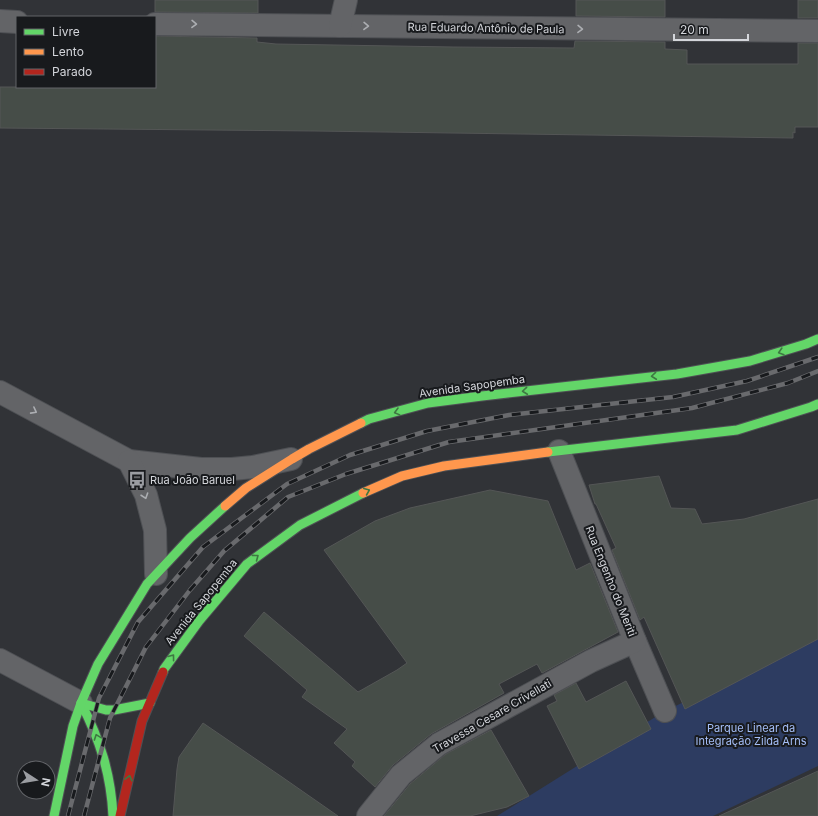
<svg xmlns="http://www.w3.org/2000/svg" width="818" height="816" font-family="Inter,sans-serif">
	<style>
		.green { fill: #2d3c61 }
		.building { fill: #464d48; stroke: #545656 }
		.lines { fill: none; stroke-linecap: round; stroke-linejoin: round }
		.street-casing { stroke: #4e5054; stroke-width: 24 }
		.fast-casing { stroke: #4e5054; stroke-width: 11 }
		.slow-casing { stroke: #4e5054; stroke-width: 11 }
		.jam-casing { stroke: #4e5054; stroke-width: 11 }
		.street { stroke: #636467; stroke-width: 22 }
		.fast { stroke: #63d668; stroke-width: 9 }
		.slow { stroke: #ff974d; stroke-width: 9 }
		.jam { stroke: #b3261e; stroke-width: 9 }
		.rail-casing { stroke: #696a6d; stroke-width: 4.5 }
		.rail { stroke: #181a1d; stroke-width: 3; stroke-dasharray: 9; stroke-linecap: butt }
		.oneway { stroke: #acaeb2 }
		.oneway2 { stroke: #3e7842 }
		.labels { text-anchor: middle; stroke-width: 4; stroke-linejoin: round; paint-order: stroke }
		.street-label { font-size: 11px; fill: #d4d6db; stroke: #181a1d }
		.poi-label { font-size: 11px; fill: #d4d6db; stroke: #181a1d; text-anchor: start }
		.park-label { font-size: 11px; fill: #a5bff9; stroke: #181a1d }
	</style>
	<rect width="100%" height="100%" fill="#313337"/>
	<polygon class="green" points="818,638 818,766 713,816 497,816 665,711"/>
	<g class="building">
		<polygon points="155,0 258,0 258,13 155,12"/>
		<polygon points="576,0 665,0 665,17 576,16"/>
		<rect x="798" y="0" width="20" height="18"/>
		<polygon points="155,36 257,38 257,42 276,44 453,47 574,48 575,41 665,42 665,49 687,50 687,64 798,64 798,43 818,43 818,127 795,127 795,133 793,132 793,138 315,131 0,128 0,87 155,87"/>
		<polygon points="659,476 671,508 695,509 702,524 744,519 818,499 818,639 685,709 644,617 640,620 612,550 616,548 596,504 595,504 589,485"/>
		<polygon points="490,490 548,501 576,570 590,563 618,632 542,673 537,664 499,684 504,693 431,734 393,765 375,787 352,766 355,762 334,743 347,729 302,697 307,690 244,636 264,612 335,672 358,692 397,670 407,663 324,550 375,521 410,508"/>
		<polygon points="626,681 651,729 579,769 547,706 557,701 554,695 576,683 586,702"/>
		<polygon points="203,723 282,777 338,816 173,816 177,769 179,757"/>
		<polygon points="491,730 529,796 507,807 470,816 384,816 410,784 446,754"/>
		<polygon points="818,771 818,816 719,816"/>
	</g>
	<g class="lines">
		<g class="street-casing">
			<g id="street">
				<polyline points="0,21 17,22"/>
				<polyline points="155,24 818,31"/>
				<polyline points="340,26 346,0"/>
				<polyline points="0,392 129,461 201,469 232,469 253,467 291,459"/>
				<polyline points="559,451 635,641 665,711"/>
				<polyline points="129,461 146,495 155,530 156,574"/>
				<polyline points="0,660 81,703"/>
				<polyline points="368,816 401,775 439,744 591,661 635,641"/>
			</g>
		</g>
		<g class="fast-casing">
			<g id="fast">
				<polyline points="361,423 369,419 428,403 482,396 677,374 750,361 806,344 818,339"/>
				<polyline points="548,452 737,430 811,407 818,404"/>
				<polyline points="163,672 164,669 199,621 247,564 300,525 363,493"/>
				<path d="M 81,703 C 100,740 111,774 113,816"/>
				<polyline points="81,703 106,710 114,710 150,703"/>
				<polyline points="54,816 73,726 81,703 98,664 147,584 190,538 225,506"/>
			</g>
		</g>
		<g class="slow-casing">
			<g id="slow">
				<polyline points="363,493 402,476 444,466 548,452"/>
				<polyline points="225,506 246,488 292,459 309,449 361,423"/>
			</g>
		</g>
		<g class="jam-casing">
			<polyline id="jam" points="120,816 142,721 163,672"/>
		</g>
		<use href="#street" class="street"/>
		<use href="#fast" class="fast"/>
		<use href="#slow" class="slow"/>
		<use href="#jam" class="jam"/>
		<g class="rail-casing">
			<g id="rail">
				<polyline points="68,816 99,698 138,622 203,547 287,484 350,455 427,431 509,415 673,397 747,381 818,357"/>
				<polyline points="84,816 110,718 146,647 190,590 224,551 288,497 346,474 449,442 692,408 788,383 818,371"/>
			</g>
		</g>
		<use href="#rail" class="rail"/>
	</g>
	<defs><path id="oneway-chevron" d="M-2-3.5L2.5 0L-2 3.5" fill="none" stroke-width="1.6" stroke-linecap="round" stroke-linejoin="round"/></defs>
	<g class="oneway">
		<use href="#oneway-chevron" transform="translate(194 24) rotate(1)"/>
		<use href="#oneway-chevron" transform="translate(366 26) rotate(1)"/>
		<use href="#oneway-chevron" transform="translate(580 29) rotate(1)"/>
		<use href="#oneway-chevron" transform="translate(34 411) rotate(28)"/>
		<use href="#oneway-chevron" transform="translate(145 496) rotate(71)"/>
	</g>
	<g class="oneway2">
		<use href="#oneway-chevron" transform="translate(781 352) rotate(163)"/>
		<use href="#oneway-chevron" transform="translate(654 376) rotate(174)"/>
		<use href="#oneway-chevron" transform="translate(525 391) rotate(174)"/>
		<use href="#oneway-chevron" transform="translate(397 412) rotate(165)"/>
		<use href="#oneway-chevron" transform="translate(367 491) rotate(-23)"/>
		<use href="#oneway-chevron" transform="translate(256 557) rotate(-37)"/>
		<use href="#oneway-chevron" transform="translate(172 657) rotate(-53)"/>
		<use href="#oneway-chevron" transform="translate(97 737) rotate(-110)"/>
		<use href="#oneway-chevron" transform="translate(129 778) rotate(-76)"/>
	</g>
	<defs>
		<g id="bus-bare" transform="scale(1.38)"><path d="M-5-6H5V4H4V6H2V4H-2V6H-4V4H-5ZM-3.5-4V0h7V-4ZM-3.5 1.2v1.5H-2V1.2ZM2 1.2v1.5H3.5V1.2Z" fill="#9b9da2" stroke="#181a1d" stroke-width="2.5" paint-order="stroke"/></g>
	</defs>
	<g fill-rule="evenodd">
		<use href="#bus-bare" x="137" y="480"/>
	</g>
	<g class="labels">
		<g class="street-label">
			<text transform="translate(486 28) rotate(1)" y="4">Rua Eduardo Antônio de Paula</text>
			<text transform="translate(472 386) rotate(-8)" y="4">Avenida Sapopemba</text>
			<text transform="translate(611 581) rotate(68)" y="4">Rua Engenho do Meriti</text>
			<text transform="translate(201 602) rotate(-51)" y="4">Avenida Sapopemba</text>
			<text transform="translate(492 716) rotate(-30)" y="4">Travessa Cesare Crivellati</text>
		</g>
		<g class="poi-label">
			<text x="150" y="484">Rua João Baruel</text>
		</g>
		<g class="park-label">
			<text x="751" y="732">Parque Linear da<tspan x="751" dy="13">Integração Zilda Arns</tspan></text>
		</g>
	</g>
	<rect x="16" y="16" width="140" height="72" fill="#181a1d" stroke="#636569"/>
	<rect x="24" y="29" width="20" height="6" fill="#63d668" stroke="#636569"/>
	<text x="52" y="36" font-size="12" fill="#d4d6db">Livre</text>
	<rect x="24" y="49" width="20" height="6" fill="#ff974d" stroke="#636569"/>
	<text x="52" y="56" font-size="12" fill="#d4d6db">Lento</text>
	<rect x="24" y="69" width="20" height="6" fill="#b3261e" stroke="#636569"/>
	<text x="52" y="76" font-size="12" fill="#d4d6db">Parado</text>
	<g transform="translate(36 780) rotate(102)"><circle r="19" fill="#181a1d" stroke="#636569"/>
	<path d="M0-3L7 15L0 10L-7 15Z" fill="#9b9da2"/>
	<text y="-6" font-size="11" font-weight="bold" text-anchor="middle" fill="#d4d6db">N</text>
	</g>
	<path d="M674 34v6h74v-6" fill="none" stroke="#d4d6db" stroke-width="2"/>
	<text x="680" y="34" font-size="12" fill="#d4d6db" stroke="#181a1d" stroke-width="3" paint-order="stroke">20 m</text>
</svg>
